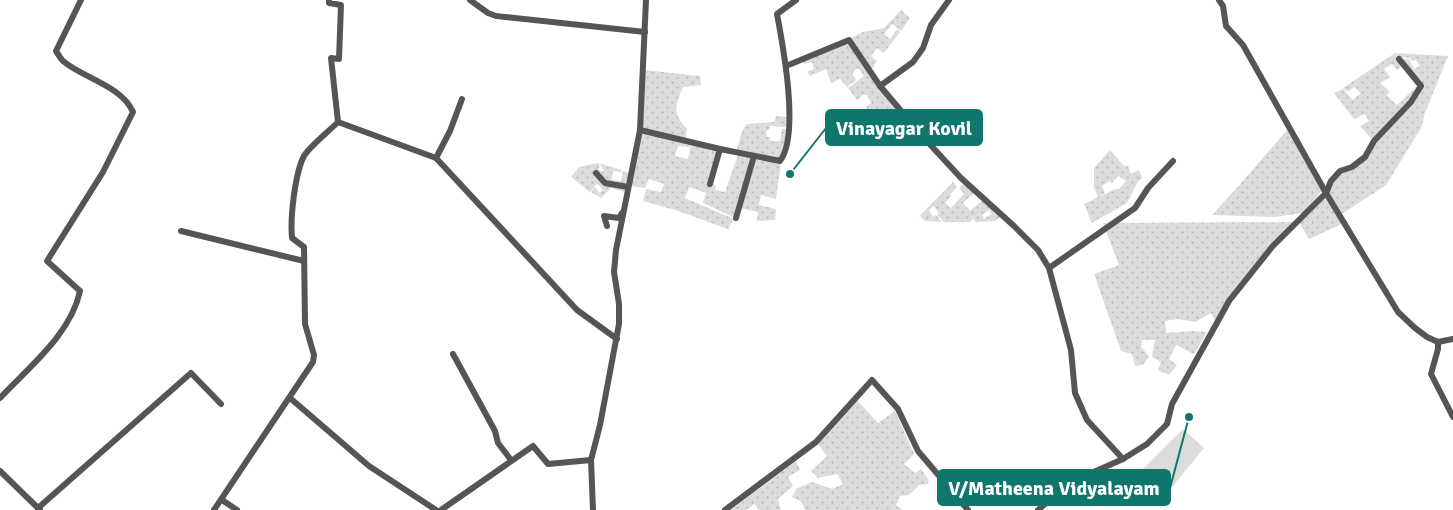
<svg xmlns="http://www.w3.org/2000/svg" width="1453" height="510" font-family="Signika,sans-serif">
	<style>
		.grass { fill: url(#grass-dots) }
		.park { fill: #dcdcdc }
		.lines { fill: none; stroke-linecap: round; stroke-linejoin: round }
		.minor { stroke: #555; stroke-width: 6 }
		.leader { fill: none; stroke: #0f766e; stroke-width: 2 }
		.callout-dot { fill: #0f766e; stroke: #fff; stroke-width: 2 }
		.callout { fill: #0f766e; stroke: #0f766e; stroke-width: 2 }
		.callout-label { font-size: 20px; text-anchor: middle; font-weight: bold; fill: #fff }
	</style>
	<defs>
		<pattern id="grass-dots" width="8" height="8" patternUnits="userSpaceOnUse" patternTransform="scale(1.25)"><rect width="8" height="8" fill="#dcdcdc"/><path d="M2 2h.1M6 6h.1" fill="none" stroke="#bbb" stroke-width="1.8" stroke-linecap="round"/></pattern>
	</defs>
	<rect width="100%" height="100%" fill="#fff"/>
	<g class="grass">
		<polygon points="901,10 910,18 901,31 892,24 884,34 890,39 897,29 900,32 884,53 877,48 871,56 877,61 871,70 849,39 863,32 884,28"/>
		<polygon points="847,41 897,109 874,124 866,107 871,103 867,95 863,95 857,100 848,88 864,76 858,68 852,73 856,80 847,87 840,79 831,83 826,69 810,76 807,72 814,69 812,62 804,64 803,61"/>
		<polygon points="1395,53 1448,56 1425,113 1421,128 1386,185 1340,215 1325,190 1340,172 1353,168 1366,158 1376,141 1412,103 1423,85 1407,69 1401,59 1409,59 1414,69 1420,66 1416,60 1411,61 1410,58 1398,57 1402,66 1397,70 1392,64 1384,69 1390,77 1380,83 1390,92 1386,95 1397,105 1417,86 1418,88 1410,102 1373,141 1360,126 1369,121 1365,114 1354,119 1334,93 1343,89 1353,100 1361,93 1354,87 1348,92 1343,88"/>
		<path d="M 644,70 L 700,76 L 701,85 L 683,87 C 675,107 672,112 687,129 L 685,140 L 641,130 Z"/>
		<polygon points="776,116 788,117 787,127 770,126 770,129 766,131 767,137 770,137 770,141 780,141 782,129 787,129 783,156 779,160 736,152 743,129 747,124 774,122"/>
		<polygon points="1287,130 1322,191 1303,213 1274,217 1212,215 1236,189"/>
		<polygon points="641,132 690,144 689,147 678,146 675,156 688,159 691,144 711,148 709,161 712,149 718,150 709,186 712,187 713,184 716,185 715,190 725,192 738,155 752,157 735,218 703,203 706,193 689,187 685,198 734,219 728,229 678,211 643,201 646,189 661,192 664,184 649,179 645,188 630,186"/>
		<polygon points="1110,150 1124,166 1128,166 1131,174 1139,170 1142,178 1137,183 1127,203 1092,223 1084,204 1115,189 1119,189 1126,181 1118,176 1112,183 1109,181 1102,186 1105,193 1098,197 1094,187 1094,168"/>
		<polygon points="755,157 781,163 776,199 761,195 759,205 776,209 775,220 757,221 758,212 740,208"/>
		<polygon points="598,163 600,166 598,169 602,172 604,170 599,163 622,170 621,172 613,171 612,180 621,181 623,171 630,173 627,186 605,184 627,188 627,193 611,188 601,198 591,192 595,187 600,193 603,190 597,184 590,192 571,177 579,167"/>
		<polygon points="953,182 957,187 950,194 951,196 945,203 951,208 964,194 959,188 963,184 974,193 963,203 970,211 983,200 994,211 991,213 989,210 982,215 984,219 994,212 1000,217 995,221 976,222 973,219 970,222 944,222 937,215 939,213 934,206 929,210 933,217 936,215 942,222 925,221 920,216 913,223"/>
		<polygon points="1323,193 1342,224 1309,239 1298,221"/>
		<polygon points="1294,222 1216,322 1211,313 1195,322 1177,319 1165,321 1166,333 1193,331 1207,332 1194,354 1176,345 1169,359 1177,365 1169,375 1158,370 1161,362 1152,357 1155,340 1142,340 1141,347 1149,356 1143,365 1135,366 1132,354 1121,351 1094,274 1119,265 1103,223"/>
		<polygon points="856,399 878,423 895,411 914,454 904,464 915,473 921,469 929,481 928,484 919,485 909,495 900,496 896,505 902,510 805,510 802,502 792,497 796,489 812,482 832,489 843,484 837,474 818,478 811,471 827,456 818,444"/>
		<polygon points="796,461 800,470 788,477 793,486 778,499 781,510 759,510 755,504 746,510 731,510"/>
	</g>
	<polygon class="park" points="1183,429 1204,448 1168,492 1143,469"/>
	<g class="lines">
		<g class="minor">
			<polyline points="329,0 329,3 341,5 339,59 331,58 338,122"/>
			<polyline points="470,0 488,13 496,16 645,32"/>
			<polyline points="1219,0 1223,6 1226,26 1243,45 1326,193 1398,312 1415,328 1427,337 1438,342 1438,349 1431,374 1453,417"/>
			<polyline points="786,66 849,40 880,86 924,138 961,178 1014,226 1038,250 1049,268 1071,350 1075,393 1087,420 1123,459"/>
			<polyline points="880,86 913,62 923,48 931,25 949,0"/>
			<path d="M 640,130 L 720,149 L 780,161 C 800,135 783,46 777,14 L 796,0"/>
			<polyline points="436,158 450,131 462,99"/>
			<polyline points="596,173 605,183 628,187"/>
			<polyline points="710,184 720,149"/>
			<polyline points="736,218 754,156"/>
			<polyline points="607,226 604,216 619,218 622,213"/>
			<polyline points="181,231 304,261"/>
			<polyline points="1049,268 1135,208 1148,188 1173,161"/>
			<polyline points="1438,342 1453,339"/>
			<polyline points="453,354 495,431 498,443 511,460"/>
			<path d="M 0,398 C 29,367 71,334 80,291 L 47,261 L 103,172 L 133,112 C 122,86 83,78 63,61 C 60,58 58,54 56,51 L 81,0"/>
			<polyline points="290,398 369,466 436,510"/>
			<polyline points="0,471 40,510"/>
			<polyline points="222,500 237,510"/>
			<polyline points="38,508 191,373 221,404"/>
			<path d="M 214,510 L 313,362 L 314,355 L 305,324 L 304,247 L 292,238 C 290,218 295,173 304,156 C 309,147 329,131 338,122 L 436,158 L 577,310 L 617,339"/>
			<polyline points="441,510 533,446 548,464 591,460"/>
			<polyline points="593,510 591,460 600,425 619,324 619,304 614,272 616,250 640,130 646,0"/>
			<polyline points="725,510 816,442 872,380 898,409 918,451 968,510"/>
			<polyline points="1038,510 1071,482 1123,459 1147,444 1167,424 1172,404 1229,301 1272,247 1326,193 1331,181 1340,171 1352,167 1365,157 1374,141 1411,102 1421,86 1399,59"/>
		</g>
	</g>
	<path class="leader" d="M790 174L826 128M1189 417L1170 488"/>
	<g class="callout-dot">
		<circle cx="790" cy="174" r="5"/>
		<circle cx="1189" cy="417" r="5"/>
	</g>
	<g class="callout">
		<rect x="826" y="110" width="156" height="35" rx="5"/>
		<rect x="938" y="470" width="232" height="35" rx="5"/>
	</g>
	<g class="callout-label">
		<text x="904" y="135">Vinayagar Kovil</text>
		<text x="1054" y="495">V/Matheena Vidyalayam</text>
	</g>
</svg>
